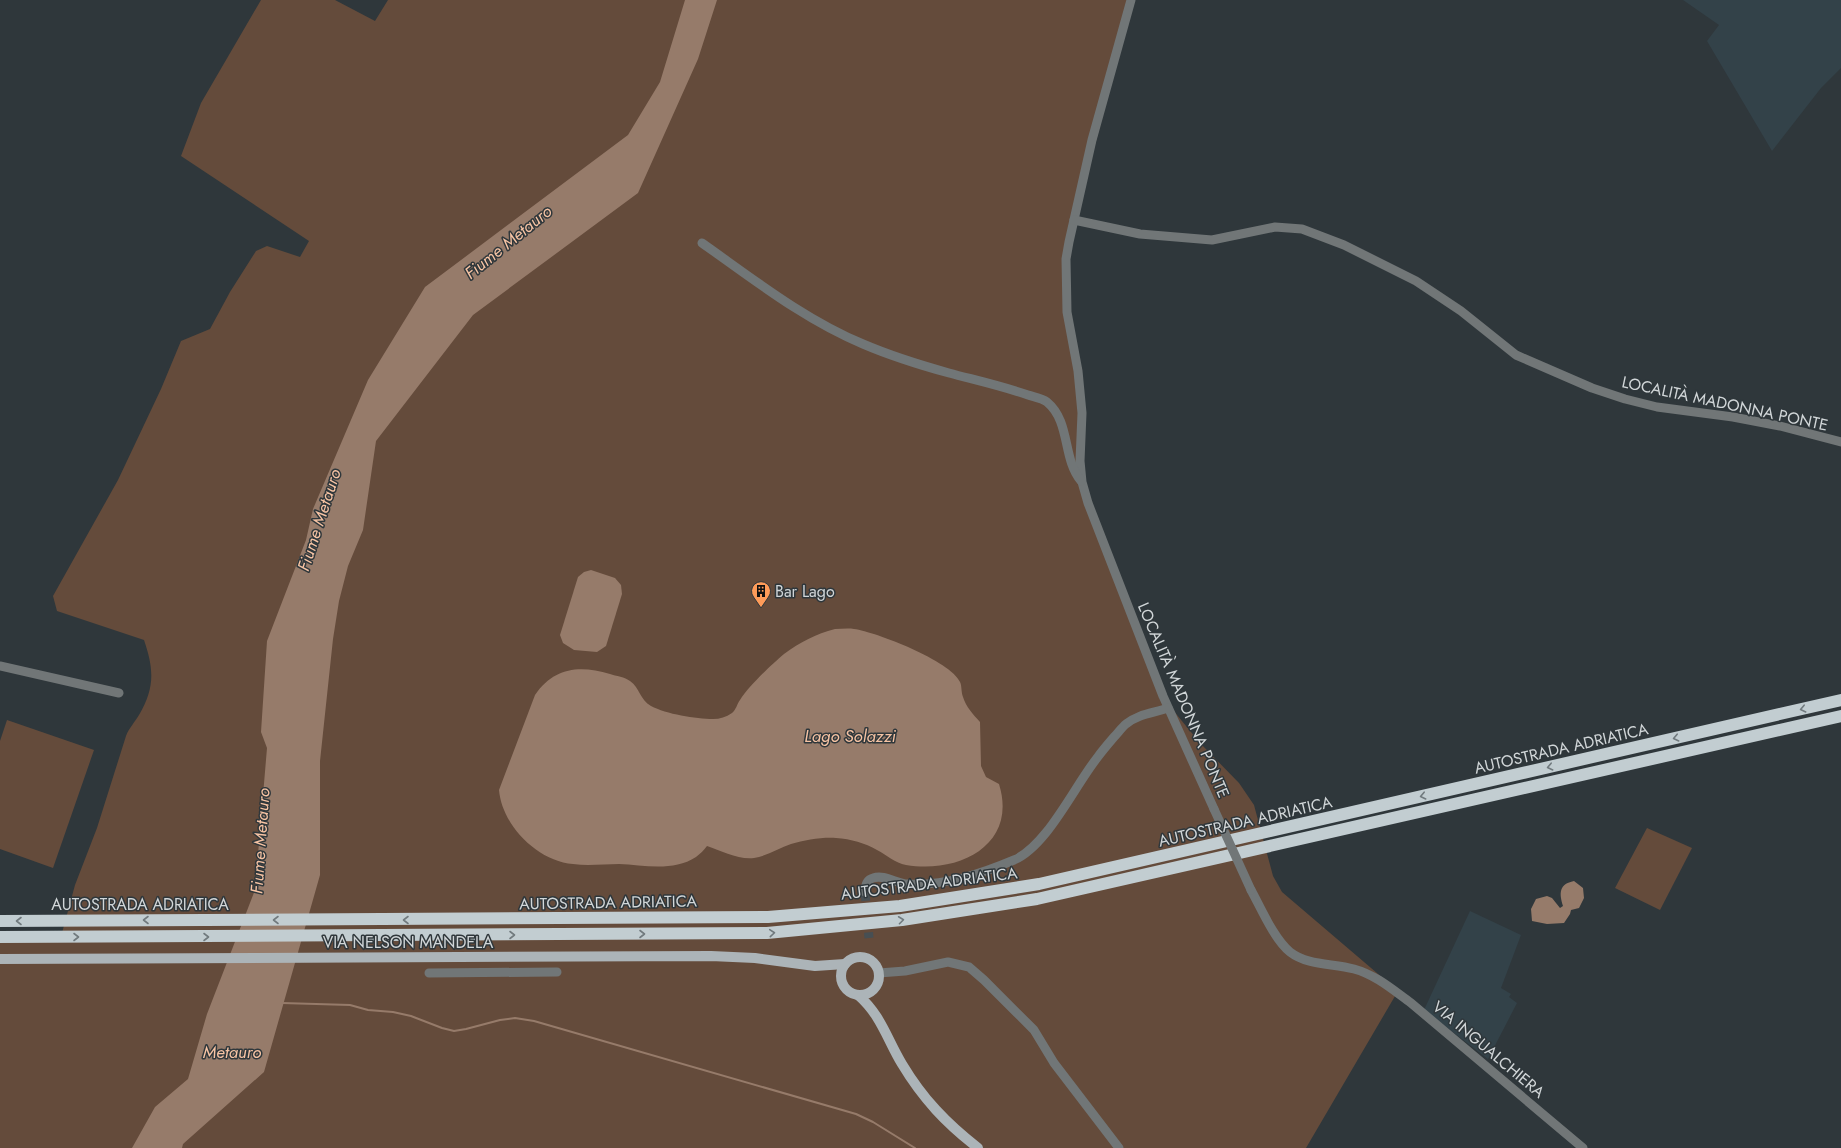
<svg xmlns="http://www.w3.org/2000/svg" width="1841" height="1148" font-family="Jost,sans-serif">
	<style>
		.built { fill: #334249 }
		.green { fill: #644b3b }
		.water { fill: #967b6a }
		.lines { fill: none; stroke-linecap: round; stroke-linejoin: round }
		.stream { stroke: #967b6a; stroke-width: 2 }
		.minor-tunnel { stroke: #474f53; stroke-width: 9; stroke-dasharray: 9 4.5; stroke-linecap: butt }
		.minor { stroke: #717677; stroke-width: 9 }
		.major { stroke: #acb4b8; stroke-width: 10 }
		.highway { stroke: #c2cdd1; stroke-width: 12 }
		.minor-bridge { stroke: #717677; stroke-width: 9 }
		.oneway { stroke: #717a7e }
		.labels { text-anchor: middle; stroke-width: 3; stroke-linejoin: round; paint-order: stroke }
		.street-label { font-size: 16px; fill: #d1d6d8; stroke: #2f373b }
		.poi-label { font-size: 16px; fill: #d1d6d8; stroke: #2f373b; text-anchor: start }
		.water-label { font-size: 17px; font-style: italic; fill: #f7c4a4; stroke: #2f373b }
	</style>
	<rect width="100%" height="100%" fill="#2f373b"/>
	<g class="built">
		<polygon points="1683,0 1841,0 1841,68 1821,88 1772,151 1707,41 1719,25"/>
		<polygon points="1470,911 1521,935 1501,988 1511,994 1509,997 1517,1003 1488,1059 1424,1010"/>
	</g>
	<g class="green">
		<path d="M 261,0 L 335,0 L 375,21 L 388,0 L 1133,0 L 1064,263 L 1078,367 L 1084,493 L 1168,704 L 1200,743 L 1239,783 L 1254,805 L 1273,876 L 1282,892 L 1398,991 L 1306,1148 L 0,1148 L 0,936 L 62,933 L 75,885 L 97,828 L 126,736 C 129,728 135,722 139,715 C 155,688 154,669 144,640 L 57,611 L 53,596 L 118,480 L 161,389 L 181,341 L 210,329 L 230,292 L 256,251 L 267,246 L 300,257 L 309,241 L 181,156 L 201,103 Z"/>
		<polygon points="7,720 94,750 53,868 0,849 0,741"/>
		<polygon points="1647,828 1692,848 1660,910 1615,888"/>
	</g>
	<g class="water">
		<polygon points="685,0 717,0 698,59 638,193 473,315 376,441 363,530 348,566 339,601 333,639 320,761 320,875 264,1072 183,1144 182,1148 132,1148 155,1107 188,1079 207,1014 255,890 267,748 261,732 267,641 306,540 313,509 368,380 425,287 628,135 660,82"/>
		<polygon points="591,570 615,578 621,585 622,594 606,646 597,652 574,650 563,643 560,635 578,577 584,572"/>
		<path d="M 835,629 C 841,629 848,628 854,629 C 876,632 951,661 960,682 C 962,686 961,692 963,697 C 966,707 973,714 980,722 L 981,766 L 986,777 L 999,784 C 1018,845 959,874 906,865 C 895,863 887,855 877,850 C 865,843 851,839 836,838 C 822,837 805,840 791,844 C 779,848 767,856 754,858 C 739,860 721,851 707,846 C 704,850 700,854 696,857 C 673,872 644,865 619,864 C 604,864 588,866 573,864 C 537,861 502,825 499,790 L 535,695 C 554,667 580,665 610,674 C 616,676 625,677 630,681 C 640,688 640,700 651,706 C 666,714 696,719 713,719 C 720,719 726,717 732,713 C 736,710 737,704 740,700 C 749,686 771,665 784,654 C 800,642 816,634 835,629 Z"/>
		<path d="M 1574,881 L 1583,888 L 1584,898 L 1579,908 L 1571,910 L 1570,914 L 1564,923 L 1547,924 L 1532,921 L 1531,909 L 1536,899 L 1547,896 L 1552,898 L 1560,908 L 1563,906 C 1559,893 1559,884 1574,881 Z"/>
	</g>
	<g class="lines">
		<polyline class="stream" points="282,1003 350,1005 368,1010 393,1012 411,1016 442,1028 454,1031 466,1029 500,1020 515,1018 534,1021 856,1114 873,1122 915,1148"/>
		<polyline class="minor-tunnel" points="865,892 869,938"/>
		<g class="minor">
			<polyline points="1131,0 1092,140 1069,242 1066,259 1067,312 1078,371 1082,413 1080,461 1082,482 1088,503 1163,696 1214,809"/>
			<polyline points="1074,220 1140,234 1212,240 1275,227 1302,229 1344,245 1416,281 1461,311 1516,355 1592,388 1625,399 1657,407 1733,417 1780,426 1841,442"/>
			<path d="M 702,243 C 753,279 805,320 863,344 C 891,356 920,365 949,373 C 975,380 1002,386 1028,395 C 1034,397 1042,398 1047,402 C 1071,422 1062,458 1081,481"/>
			<polyline points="0,666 119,693"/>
			<path d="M 1251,890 C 1261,908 1274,939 1290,952 C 1308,966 1333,963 1354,969 C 1376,975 1393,990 1411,1003 L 1583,1148"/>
			<path d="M 865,892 C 865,886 866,880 873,878 C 885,874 897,884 908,884 C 945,886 981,874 1014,860 C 1047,846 1074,787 1097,758 C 1102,751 1108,744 1114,737 C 1118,733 1122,727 1126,724 C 1138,714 1154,713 1168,708"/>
			<polyline points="429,973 557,972"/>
			<polyline points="879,973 905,971 948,962 969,967 984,980 1034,1030 1054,1063 1119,1148"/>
		</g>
		<g class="major">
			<circle cx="860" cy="976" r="19"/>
			<polyline points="0,959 711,956 755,958 815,966 845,964"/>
			<path d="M 858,995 C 881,1015 887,1039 902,1064 C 923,1099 946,1123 978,1148"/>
		</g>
		<g class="highway">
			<polyline points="0,921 768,917 900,906 1039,884 1841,700"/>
			<polyline points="0,937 767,933 902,920 1037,899 1841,716"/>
		</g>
		<polyline class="minor-bridge" points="1214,809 1251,890"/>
	</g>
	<defs><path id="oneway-chevron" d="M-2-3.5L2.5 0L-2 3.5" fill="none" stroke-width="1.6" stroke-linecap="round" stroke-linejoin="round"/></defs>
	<g class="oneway">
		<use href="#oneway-chevron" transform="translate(1803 709) rotate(167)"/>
		<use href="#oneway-chevron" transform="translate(1676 738) rotate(167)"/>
		<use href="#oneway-chevron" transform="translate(1550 767) rotate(167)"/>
		<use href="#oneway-chevron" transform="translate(1423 796) rotate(167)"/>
		<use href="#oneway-chevron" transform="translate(146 920) rotate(180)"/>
		<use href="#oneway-chevron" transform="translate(276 920) rotate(180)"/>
		<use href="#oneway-chevron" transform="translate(406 920) rotate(180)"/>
		<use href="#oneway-chevron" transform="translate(901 920) rotate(-7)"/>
		<use href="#oneway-chevron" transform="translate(19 921) rotate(180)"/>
		<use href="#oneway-chevron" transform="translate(772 933) rotate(-5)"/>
		<use href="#oneway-chevron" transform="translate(642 934)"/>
		<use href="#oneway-chevron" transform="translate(512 935)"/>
		<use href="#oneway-chevron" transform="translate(76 937)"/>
		<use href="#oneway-chevron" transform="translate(206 937)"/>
	</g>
	<defs>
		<g id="building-pin" transform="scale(1)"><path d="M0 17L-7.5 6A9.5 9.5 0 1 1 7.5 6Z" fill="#fe9b59" stroke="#2f373b"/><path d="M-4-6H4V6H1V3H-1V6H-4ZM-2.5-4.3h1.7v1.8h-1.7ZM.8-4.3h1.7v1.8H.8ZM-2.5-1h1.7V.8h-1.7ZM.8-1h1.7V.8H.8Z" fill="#111"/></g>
	</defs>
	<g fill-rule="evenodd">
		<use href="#building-pin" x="761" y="591"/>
	</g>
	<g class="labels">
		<g class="street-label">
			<text transform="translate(1725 403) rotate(12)" y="6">LOCALITÀ MADONNA PONTE</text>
			<text transform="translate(1184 700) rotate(67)" y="6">LOCALITÀ MADONNA PONTE</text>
			<text transform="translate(1561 748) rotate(-13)" y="6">AUTOSTRADA ADRIATICA</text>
			<text transform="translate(1245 821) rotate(-13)" y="6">AUTOSTRADA ADRIATICA</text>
			<text transform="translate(929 883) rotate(-7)" y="6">AUTOSTRADA ADRIATICA</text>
			<text transform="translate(608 902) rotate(-1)" y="6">AUTOSTRADA ADRIATICA</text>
			<text x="140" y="910">AUTOSTRADA ADRIATICA</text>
			<text x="408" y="948">VIA NELSON MANDELA</text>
			<text transform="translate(1489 1049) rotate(40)" y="6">VIA INGUALCHIERA</text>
		</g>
		<g class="poi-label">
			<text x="775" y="597">Bar Lago</text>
		</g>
		<g class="water-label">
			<text transform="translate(508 242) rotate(-39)" y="6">Fiume Metauro</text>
			<text transform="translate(319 520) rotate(-72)" y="6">Fiume Metauro</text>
			<text x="850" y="742">Lago Solazzi</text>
			<text transform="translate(260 841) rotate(-86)" y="6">Fiume Metauro</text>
			<text x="232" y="1058">Metauro</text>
		</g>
	</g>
</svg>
